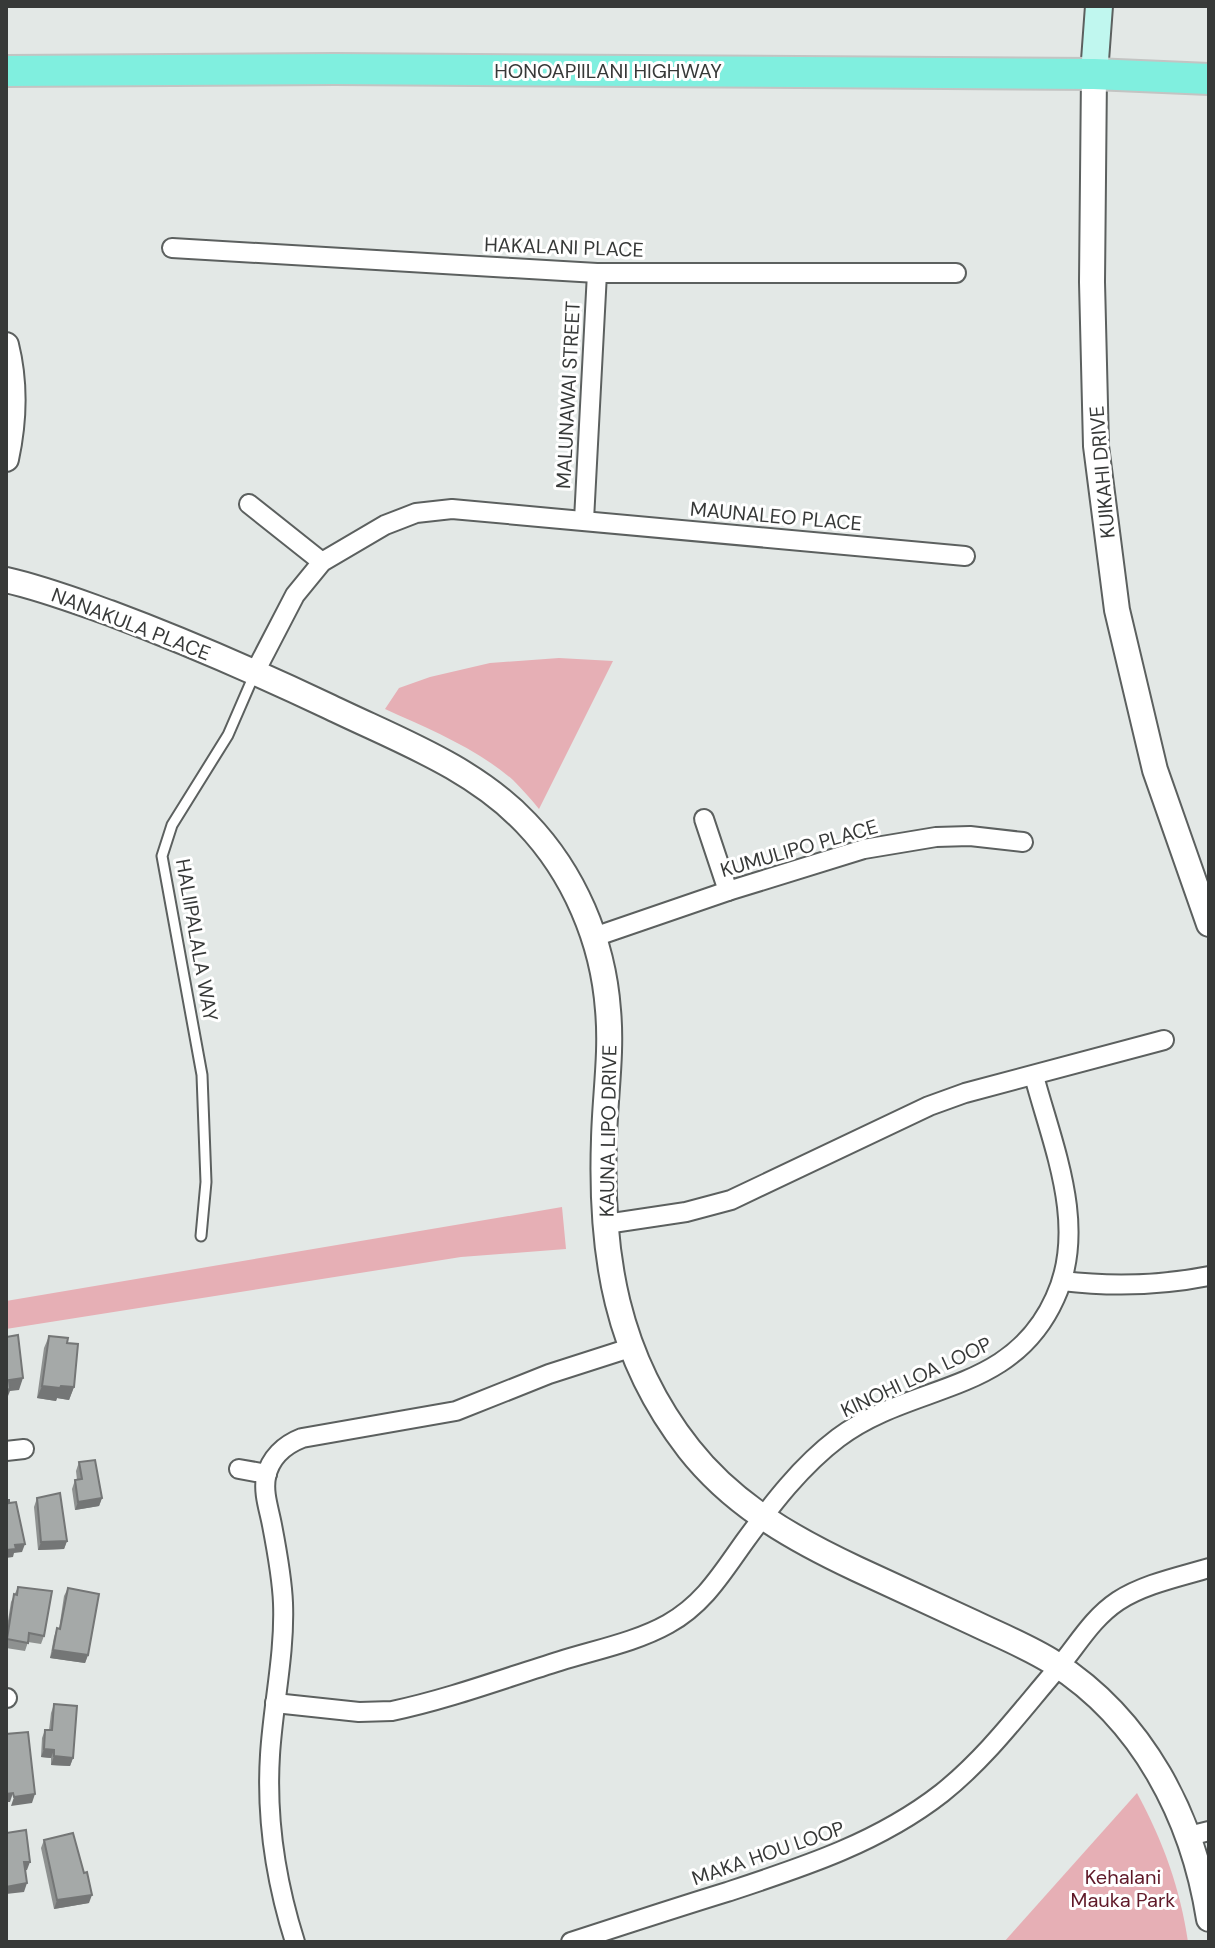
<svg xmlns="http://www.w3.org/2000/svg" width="1215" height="1948" font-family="'DM Sans',sans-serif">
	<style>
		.green { fill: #e6afb5 }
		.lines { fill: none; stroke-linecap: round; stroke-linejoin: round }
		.service-casing { stroke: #5c605f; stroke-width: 13 }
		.minor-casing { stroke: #5c605f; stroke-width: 22 }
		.tertiary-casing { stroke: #5c605f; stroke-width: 28 }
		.secondary-casing { stroke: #5c605f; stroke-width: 30 }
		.primary-casing { stroke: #c3c4c3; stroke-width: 34 }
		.service { stroke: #fff; stroke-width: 9 }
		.minor { stroke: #fff; stroke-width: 18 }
		.tertiary { stroke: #fff; stroke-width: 24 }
		.secondary { stroke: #c0f7ef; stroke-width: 26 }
		.primary { stroke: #80efdf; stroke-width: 30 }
		.wall { fill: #8e9190 }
		.shaded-wall { fill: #747676 }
		.building { fill: #a5a9a8; stroke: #747676; stroke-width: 2 }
		.labels { text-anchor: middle; stroke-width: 6; stroke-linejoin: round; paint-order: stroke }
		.street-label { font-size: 20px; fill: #373938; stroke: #fff }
		.park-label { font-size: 20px; fill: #5f1928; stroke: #fff }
	</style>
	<rect width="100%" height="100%" fill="#e3e8e6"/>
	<g class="green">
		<path d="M 559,658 L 613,661 L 539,809 C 531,799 522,789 513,780 C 476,748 429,729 385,709 L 399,688 L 430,677 L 490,663 Z"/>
		<polygon points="562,1207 566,1249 461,1257 6,1329 6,1301"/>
		<path d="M 1137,1793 C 1163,1841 1180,1888 1188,1942 L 1004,1942 Z"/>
	</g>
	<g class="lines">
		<g class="service-casing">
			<polyline id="service" points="201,1236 206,1182 202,1075 162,856 172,825 228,735 254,675"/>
		</g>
		<g class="minor-casing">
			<g id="minor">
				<polyline points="172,248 597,273 956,273"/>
				<polyline points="249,504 322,562"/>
				<polyline points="584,520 597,273"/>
				<polyline points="255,672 295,595 322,562 385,525 416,513 452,509 965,556"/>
				<polyline points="704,819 728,891"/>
				<polyline points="594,937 728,891 864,849 936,837 970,836 1023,842"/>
				<polyline points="606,1224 686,1212 731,1200 929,1106 965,1093 1164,1040"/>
				<path d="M 1062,1281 C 1113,1287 1159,1286 1209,1276"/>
				<polyline points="6,1451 24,1449"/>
				<polyline points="239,1469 267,1474"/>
				<polyline points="6,1698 7,1698"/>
				<path d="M 275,1703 L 359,1712 L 392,1711 C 449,1699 505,1678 560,1661 C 595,1650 636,1642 668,1624 C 704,1604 722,1573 745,1541 C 772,1504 801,1466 838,1438 C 912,1382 1011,1396 1055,1298 C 1088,1227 1053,1147 1034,1076"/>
				<polyline points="1189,1836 1209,1831"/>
				<path d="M 295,1942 C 276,1882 266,1819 270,1755 C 273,1705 285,1654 283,1603 C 282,1577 277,1551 272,1525 C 269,1509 263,1493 266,1477 C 270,1458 284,1445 302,1438 L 456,1411 L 549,1374 L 630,1348"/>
				<path d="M 571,1942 C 623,1925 675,1908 727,1892 C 803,1867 878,1843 942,1793 C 987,1757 1020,1712 1057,1669 C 1077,1646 1091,1619 1118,1601 C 1144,1584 1179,1577 1209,1568"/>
			</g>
		</g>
		<g class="tertiary-casing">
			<g id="tertiary">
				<polyline points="1094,74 1092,282 1096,446 1117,610 1155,770 1209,924"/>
				<path d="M 6,345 C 15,381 14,422 6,459"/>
				<path d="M 6,580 C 42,588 76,601 110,613 C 185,641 258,673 330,707 C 398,740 473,767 526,823 C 574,873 603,941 608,1010 C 612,1053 605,1096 604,1139 C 600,1254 616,1356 689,1449 C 733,1505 793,1539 857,1569 C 896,1587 935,1605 974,1623 C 1001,1636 1029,1647 1054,1663 C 1143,1720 1193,1817 1209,1919"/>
			</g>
		</g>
		<g class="secondary-casing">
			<polyline id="secondary" points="1094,74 1099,6"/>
		</g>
		<g class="primary-casing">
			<polyline id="primary" points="6,71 335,69 1094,74 1209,79"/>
		</g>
		<use href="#service" class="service"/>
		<use href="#minor" class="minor"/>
		<use href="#tertiary" class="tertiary"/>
		<use href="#secondary" class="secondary"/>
		<use href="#primary" class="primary"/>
	</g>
	<g class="wall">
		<polygon points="49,1336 67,1343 74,1387 69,1400 57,1398 56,1401 37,1398 44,1348"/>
		<polygon points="79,1462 102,1498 99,1506 75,1510 72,1489 75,1480 77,1480 76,1471"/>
		<polygon points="37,1498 67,1541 64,1549 38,1550 34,1507"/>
		<polygon points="18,1587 44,1636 41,1644 28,1642 25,1651 6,1648 6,1633 11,1602"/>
		<polygon points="68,1588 88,1655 85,1663 50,1658 54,1637 57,1628 59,1629 64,1596"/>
		<polygon points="54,1704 73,1758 70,1766 51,1765 51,1758 41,1757 42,1738 45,1730 49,1730 51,1713"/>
		<polygon points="44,1840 89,1903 54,1909 41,1848"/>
	</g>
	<g class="shaded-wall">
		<polygon points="23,1378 19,1390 10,1391 6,1401 6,1389 9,1380"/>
		<polygon points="42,1386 61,1386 74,1387 69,1400 57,1398 56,1401 37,1398"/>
		<polygon points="102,1498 99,1506 75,1510 78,1502"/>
		<polygon points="67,1541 64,1549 38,1550 41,1542"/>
		<polygon points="25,1544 22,1552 14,1553 13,1557 6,1558 6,1550 15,1545"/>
		<polygon points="53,1650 88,1655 85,1663 50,1658"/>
		<polygon points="44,1749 54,1750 51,1758 41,1757"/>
		<polygon points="54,1756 73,1758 70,1766 51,1765"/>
		<polygon points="13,1793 10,1802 6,1802 6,1794"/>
		<polygon points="35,1794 32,1803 11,1806 14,1797"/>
		<polygon points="24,1862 30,1862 27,1870 21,1871"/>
		<polygon points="27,1883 24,1892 6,1894 6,1887"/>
		<polygon points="92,1895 89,1903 54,1909 57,1900"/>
	</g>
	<g class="building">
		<polygon points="18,1335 23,1378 9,1380 10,1389 6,1390 6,1337"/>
		<polygon points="49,1336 68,1338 67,1343 78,1344 74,1387 61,1386 60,1388 42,1386"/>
		<polygon points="95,1460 102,1498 78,1502 75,1480 82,1479 79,1462"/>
		<polygon points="60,1493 67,1541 41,1542 37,1498"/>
		<polygon points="6,1500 9,1500 9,1503 16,1502 25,1544 15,1545 16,1549 6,1550"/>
		<polygon points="18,1587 52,1591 44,1636 29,1633 28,1643 7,1639 14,1594 17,1595"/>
		<polygon points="68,1588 99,1594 88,1655 53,1650 57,1628 60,1629"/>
		<polygon points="54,1704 77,1706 73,1758 54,1756 54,1750 44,1749 45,1730 52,1730"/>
		<polygon points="28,1732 35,1794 14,1797 13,1793 6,1794 6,1734"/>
		<polygon points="26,1830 30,1862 24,1862 27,1883 6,1887 6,1833"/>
		<polygon points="73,1833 84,1873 87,1872 92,1895 57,1900 44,1840"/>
	</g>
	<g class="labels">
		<g class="street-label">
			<text x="608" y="78">HONOAPIILANI HIGHWAY</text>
			<text transform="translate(564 247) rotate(2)" y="7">HAKALANI PLACE</text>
			<text transform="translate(568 395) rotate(-87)" y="7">MALUNAWAI STREET</text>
			<text transform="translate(1102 472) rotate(-95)" y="7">KUIKAHI DRIVE</text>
			<text transform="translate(776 516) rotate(5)" y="7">MAUNALEO PLACE</text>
			<text transform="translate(131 624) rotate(21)" y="7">NANAKULA PLACE</text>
			<text transform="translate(799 848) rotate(-16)" y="7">KUMULIPO PLACE</text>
			<text transform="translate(197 940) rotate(80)" y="7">HALIIPALALA WAY</text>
			<text transform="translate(608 1131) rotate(-89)" y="7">KAUNA LIPO DRIVE</text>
			<text transform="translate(916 1377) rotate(-25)" y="7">KINOHI LOA LOOP</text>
			<text transform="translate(768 1853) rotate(-19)" y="7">MAKA HOU LOOP</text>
		</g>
		<g class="park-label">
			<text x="1123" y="1884">Kehalani<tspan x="1123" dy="23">Mauka Park</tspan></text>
		</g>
	</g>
	<rect width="1215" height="1948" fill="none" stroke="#373938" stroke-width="16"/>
</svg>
